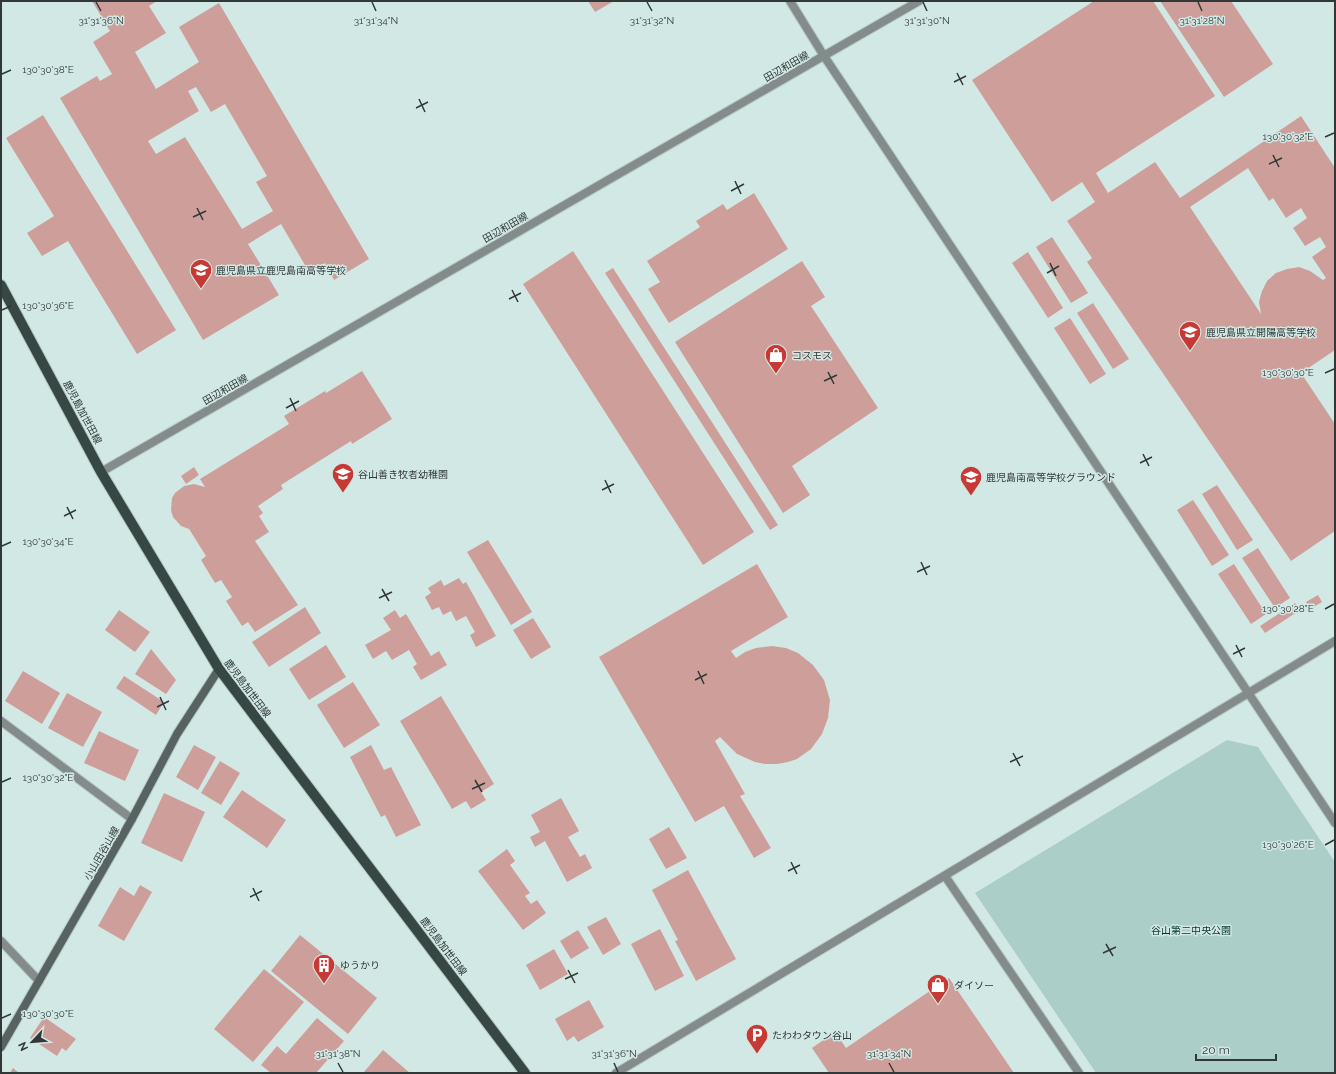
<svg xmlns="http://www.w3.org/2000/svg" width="1336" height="1074" font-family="Raleway,'Noto Sans JP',sans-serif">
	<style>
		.green { fill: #accec9 }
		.building { fill: #ce9f9a; fill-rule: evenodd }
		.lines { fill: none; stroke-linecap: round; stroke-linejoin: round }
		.minor-casing { stroke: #b2c5c2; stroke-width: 10 }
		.tertiary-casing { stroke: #b2c5c2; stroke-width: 10 }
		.secondary-casing { stroke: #b2c5c2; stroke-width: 10 }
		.primary-casing { stroke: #b2c5c2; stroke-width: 12 }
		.minor { stroke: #838c8b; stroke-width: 8 }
		.tertiary { stroke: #838c8b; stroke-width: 8 }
		.secondary { stroke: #566361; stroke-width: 8 }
		.primary { stroke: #374744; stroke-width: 10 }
		.ticks { fill: none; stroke: #303938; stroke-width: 1.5 }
		.labels { text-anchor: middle; stroke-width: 3; stroke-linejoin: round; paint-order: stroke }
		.street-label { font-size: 10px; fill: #303938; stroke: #d2e8e5 }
		.poi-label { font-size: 10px; fill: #303938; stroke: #d2e8e5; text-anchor: start }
		.park-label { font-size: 10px; fill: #003531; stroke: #d2e8e5 }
		.ticks-label { font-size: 10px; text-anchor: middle; fill: #303938; stroke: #d2e8e5; stroke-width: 3; stroke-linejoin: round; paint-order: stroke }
	</style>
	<rect width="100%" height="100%" fill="#d2e8e5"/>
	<polygon class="green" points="1227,740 1258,747 1335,862 1335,1073 1096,1073 975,893"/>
	<g class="building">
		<path d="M 92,1 L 157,1 L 149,6 L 166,33 L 135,52 L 156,89 L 199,62 L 179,27 L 219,3 L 369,259 L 334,280 L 325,263 L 309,272 L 281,224 L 248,244 L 279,295 L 203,340 L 60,98 L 97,76 L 100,81 L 112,74 L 93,42 L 110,31 ZM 196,87 L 211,112 L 225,104 L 267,176 L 256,182 L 273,211 L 242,229 L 185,137 L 156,154 L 148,141 L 199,111 L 188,91 Z"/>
		<polygon points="588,1 614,1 595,12"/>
		<path d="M 1094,1 L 1153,1 L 1215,96 L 1096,173 L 1108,193 L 1155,162 L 1180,198 L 1301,116 L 1335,168 L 1335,350 L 1301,373 L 1335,424 L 1335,531 L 1291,561 L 1087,262 L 1092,258 L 1067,221 L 1095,202 L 1082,182 L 1052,202 L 972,80 ZM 1248,168 L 1269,201 L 1273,198 L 1286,218 L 1301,208 L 1307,218 L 1293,228 L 1305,246 L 1320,237 L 1326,247 L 1312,257 L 1326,278 L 1323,280 L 1310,271 L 1299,267 L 1287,269 L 1276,273 L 1267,281 L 1262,291 L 1259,302 L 1261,314 L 1190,207 Z"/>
		<polygon points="1160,1 1231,1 1273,64 1224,97"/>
		<polygon points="43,115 176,330 137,354 68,241 42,256 27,233 54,216 6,138"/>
		<polygon points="754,193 788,249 669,323 648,289 660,282 647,261 700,227 696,221 723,204 727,210"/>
		<polygon points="1052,237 1088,293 1071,303 1036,247"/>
		<polygon points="573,251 754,532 703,565 523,284"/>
		<polygon points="1028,252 1063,308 1048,318 1012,263"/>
		<polygon points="802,261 825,297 811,306 878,408 792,466 810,495 783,513 675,342"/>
		<polygon points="613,268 778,525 770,530 605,273"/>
		<polygon points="1093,303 1129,359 1113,369 1077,313"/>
		<polygon points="1070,318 1106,374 1090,384 1054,328"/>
		<polygon points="362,371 392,419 352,444 351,441 281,485 283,489 258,506 263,513 259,516 269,532 255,541 298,605 255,632 248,622 242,626 226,601 232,597 221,580 215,583 201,560 206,556 189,529 181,526 173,517 171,510 172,498 175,493 184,486 194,484 205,487 200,479 289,424 284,416 325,391 326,393"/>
		<polygon points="194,467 199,475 186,484 181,476"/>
		<polygon points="1217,485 1253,540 1237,550 1202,494"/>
		<polygon points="1193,500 1229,555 1212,566 1177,510"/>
		<polygon points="488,540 532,612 511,625 467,552"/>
		<polygon points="1258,548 1290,598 1275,608 1242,558"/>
		<polygon points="757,564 788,617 731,651 736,658 745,652 756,648 772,646 786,648 798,653 813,665 824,680 830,700 828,718 822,734 811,749 797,759 788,762 777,764 765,764 755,762 737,754 720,737 715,741 745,794 740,796 771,848 754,858 724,806 695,822 599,657"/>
		<polygon points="1234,564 1266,614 1251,624 1218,574"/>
		<polygon points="459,578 463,584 466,582 496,636 476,647 470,635 475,632 466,616 456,621 451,611 443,615 439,607 432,610 425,597 431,593 428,588 441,580 444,586"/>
		<polygon points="1318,595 1322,602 1310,609 1306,602"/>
		<polygon points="1295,603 1300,610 1265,633 1260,626"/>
		<polygon points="305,607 321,633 269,667 252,642"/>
		<polygon points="119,610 150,632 135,652 105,630"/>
		<polygon points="395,610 400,618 406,614 431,656 439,651 447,665 421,680 413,667 417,664 409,650 392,660 386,651 373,659 365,645 391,630 383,618"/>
		<polygon points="533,618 551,647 531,659 513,630"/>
		<polygon points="326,645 346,677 309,700 289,669"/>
		<polygon points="151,649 176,680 166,694 135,674"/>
		<polygon points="23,671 60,693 42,724 5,701"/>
		<polygon points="124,676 164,702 156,715 116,688"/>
		<polygon points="353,682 380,725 344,748 317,705"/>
		<polygon points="67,693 102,712 83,747 48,728"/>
		<polygon points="441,696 494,784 481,792 486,800 471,809 466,801 452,809 400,721"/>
		<polygon points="99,731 139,750 125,781 84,763"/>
		<polygon points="194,745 216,757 198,790 176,777"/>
		<polygon points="371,745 384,770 391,767 421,825 396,837 385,815 381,817 350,757"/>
		<polygon points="220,761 240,773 221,805 201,793"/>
		<polygon points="242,790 286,820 267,848 223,817"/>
		<polygon points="164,793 205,812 182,862 141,843"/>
		<polygon points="561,798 579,831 568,837 580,857 585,854 592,868 567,882 545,841 535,847 530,837 540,832 531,815"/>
		<polygon points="669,827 687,858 666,869 649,839"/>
		<polygon points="507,849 515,861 510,865 530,893 525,896 531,904 537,900 546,913 523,930 478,871"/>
		<polygon points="688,870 736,959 696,981 675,941 678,940 652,890"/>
		<polygon points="140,885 152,892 124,941 98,926 120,887 134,896"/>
		<polygon points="606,917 621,944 603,955 587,927"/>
		<polygon points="660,929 684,976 655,991 631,944"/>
		<polygon points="578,930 589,948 571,959 560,941"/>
		<polygon points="300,935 377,998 348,1034 271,971"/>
		<polygon points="554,949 568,974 540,990 526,965"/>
		<polygon points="264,969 304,1002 253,1062 214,1029"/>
		<polygon points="949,978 1014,1073 829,1073 812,1048 835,1032 846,1048"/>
		<polygon points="589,1000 604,1027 578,1042 574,1036 567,1041 555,1019"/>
		<polygon points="44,1017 76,1039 66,1051 62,1048 57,1056 30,1038"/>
		<polygon points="317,1018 344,1041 316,1073 271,1073 261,1065 277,1046 286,1054"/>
		<polygon points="383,1050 410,1073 363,1073"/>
		<polygon points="13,1068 19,1073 10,1073"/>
	</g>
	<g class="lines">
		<g class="minor-casing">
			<g id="minor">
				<polyline points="1,721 132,819"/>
				<polyline points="945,876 1079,1073"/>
				<polyline points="1,941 39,981"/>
			</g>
		</g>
		<g class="tertiary-casing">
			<g id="tertiary">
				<polyline points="790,1 824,56 1335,823"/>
				<polyline points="101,472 919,1"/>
				<polyline points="616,1073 1335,641"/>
			</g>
		</g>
		<g class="secondary-casing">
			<polyline id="secondary" points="1,1047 132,819 177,734 219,669"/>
		</g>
		<g class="primary-casing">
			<polyline id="primary" points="1,285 101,472 219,669 525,1073"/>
		</g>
		<use href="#minor" class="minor"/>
		<use href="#tertiary" class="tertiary"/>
		<use href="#secondary" class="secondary"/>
		<use href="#primary" class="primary"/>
	</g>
	<path class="ticks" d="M 96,2 L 101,11M 372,2 L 376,11M 647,2 L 652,11M 923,2 L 927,11M 1198,2 L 1202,11M 957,73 L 963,85M 2,74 L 11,70M 954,82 L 966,76M 419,99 L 425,112M 416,108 L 428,102M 1325,137 L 1334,133M 1273,155 L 1279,167M 1269,164 L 1282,158M 735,181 L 741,194M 731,191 L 744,184M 197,208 L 203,220M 193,217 L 206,211M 1050,263 L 1056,276M 1047,273 L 1059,266M 512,290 L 518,302M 509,299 L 521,293M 2,310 L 11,306M 828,372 L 834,384M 1325,373 L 1334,369M 824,381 L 837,375M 290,398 L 296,411M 286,408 L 299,401M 1143,454 L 1149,466M 1140,463 L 1152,457M 605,480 L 611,493M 602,490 L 614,484M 67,507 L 73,519M 64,516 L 76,510M 2,546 L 11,542M 921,562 L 927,575M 917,572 L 930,566M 382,589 L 389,601M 379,598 L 392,592M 1325,609 L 1334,604M 1236,645 L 1242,657M 1233,654 L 1245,648M 698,671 L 704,684M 695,680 L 707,674M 160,697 L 166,710M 157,707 L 169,701M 1013,753 L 1020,766M 1010,762 L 1023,756M 475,780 L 482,792M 2,782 L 11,778M 472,789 L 485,783M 1325,845 L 1334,840M 791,862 L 797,874M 788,871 L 800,865M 253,888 L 259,901M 250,897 L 262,891M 1106,944 L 1113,956M 1103,953 L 1116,947M 568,970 L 575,983M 565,979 L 578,973M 2,1018 L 11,1014M 338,1063 L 343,1072M 614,1063 L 618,1072M 889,1063 L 894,1072"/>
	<defs>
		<g id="school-pin" transform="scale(1.15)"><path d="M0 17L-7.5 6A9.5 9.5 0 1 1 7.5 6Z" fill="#c73934" stroke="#d2e8e5"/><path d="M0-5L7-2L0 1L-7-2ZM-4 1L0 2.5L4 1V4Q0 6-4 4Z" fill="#fff"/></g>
		<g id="shop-pin" transform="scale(1.15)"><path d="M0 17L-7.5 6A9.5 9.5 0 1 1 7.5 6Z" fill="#c73934" stroke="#d2e8e5"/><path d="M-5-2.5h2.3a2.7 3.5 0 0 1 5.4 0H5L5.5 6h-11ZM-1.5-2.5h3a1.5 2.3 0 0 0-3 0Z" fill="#fff"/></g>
		<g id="building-pin" transform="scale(1.15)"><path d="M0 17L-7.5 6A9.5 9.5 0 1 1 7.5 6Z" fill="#c73934" stroke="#d2e8e5"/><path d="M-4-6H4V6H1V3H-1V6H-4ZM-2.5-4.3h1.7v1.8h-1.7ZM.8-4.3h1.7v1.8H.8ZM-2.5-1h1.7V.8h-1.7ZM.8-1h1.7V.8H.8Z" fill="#fff"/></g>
		<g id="parking-pin" transform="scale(1.15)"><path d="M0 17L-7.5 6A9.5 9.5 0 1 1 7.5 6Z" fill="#c73934" stroke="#d2e8e5"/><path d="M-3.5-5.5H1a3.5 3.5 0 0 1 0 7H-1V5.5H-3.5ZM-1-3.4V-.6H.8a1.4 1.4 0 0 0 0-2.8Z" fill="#fff"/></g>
	</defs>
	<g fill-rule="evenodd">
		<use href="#school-pin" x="201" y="270"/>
		<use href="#school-pin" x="1190" y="332"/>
		<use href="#shop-pin" x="776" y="355"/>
		<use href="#school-pin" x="343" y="474"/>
		<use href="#school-pin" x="971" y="477"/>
		<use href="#building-pin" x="324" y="965"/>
		<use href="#shop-pin" x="938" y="985"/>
		<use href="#parking-pin" x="757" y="1035"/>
	</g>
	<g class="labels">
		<g class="street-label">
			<text transform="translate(786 66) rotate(-30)" y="4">田辺和田線</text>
			<text transform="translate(505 227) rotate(-30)" y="4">田辺和田線</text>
			<text transform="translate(225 389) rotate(-30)" y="4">田辺和田線</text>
			<text transform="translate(83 412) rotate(62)" y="4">鹿児島加世田線</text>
			<text transform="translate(248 688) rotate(53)" y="4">鹿児島加世田線</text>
			<text transform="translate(101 853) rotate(-60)" y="4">小山田谷山線</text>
			<text transform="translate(444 946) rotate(53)" y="4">鹿児島加世田線</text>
		</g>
		<g class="poi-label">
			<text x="216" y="274">鹿児島県立鹿児島南高等学校</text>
			<text x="1206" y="336">鹿児島県立開陽高等学校</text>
			<text x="792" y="359">コスモス</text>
			<text x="358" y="478">谷山善き牧者幼稚園</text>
			<text x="986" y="481">鹿児島南高等学校グラウンド</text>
			<text x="340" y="969">ゆうかり</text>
			<text x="954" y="989">ダイソー</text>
			<text x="772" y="1039">たわわタウン谷山</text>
		</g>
		<g class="park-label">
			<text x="1191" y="934">谷山第二中央公園</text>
		</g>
	</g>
	<g class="ticks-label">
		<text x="101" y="24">31°31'36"N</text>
		<text x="376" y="24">31°31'34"N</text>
		<text x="652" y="24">31°31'32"N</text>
		<text x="927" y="24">31°31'30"N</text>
		<text x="1202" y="24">31°31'28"N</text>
		<text x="48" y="73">130°30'38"E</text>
		<text x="1288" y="140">130°30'32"E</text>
		<text x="48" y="309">130°30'36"E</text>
		<text x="1288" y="376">130°30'30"E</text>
		<text x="48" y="545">130°30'34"E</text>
		<text x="1288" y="612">130°30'28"E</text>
		<text x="48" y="781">130°30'32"E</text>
		<text x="1288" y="848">130°30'26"E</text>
		<text x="48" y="1017">130°30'30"E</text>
		<text x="338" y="1057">31°31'38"N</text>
		<text x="614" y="1057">31°31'36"N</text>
		<text x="889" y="1057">31°31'34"N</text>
	</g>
	<rect width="1336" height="1074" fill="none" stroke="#303938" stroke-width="4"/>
	<g transform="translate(32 1042) rotate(244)" stroke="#d2e8e5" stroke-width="3" paint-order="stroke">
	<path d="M0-3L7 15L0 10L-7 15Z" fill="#303938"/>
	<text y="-6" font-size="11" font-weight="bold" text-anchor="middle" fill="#303938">N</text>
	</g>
	<path d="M1196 1054v6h80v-6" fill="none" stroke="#303938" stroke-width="2"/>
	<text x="1202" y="1054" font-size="12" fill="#303938" stroke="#d2e8e5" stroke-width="3" paint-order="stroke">20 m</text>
</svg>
